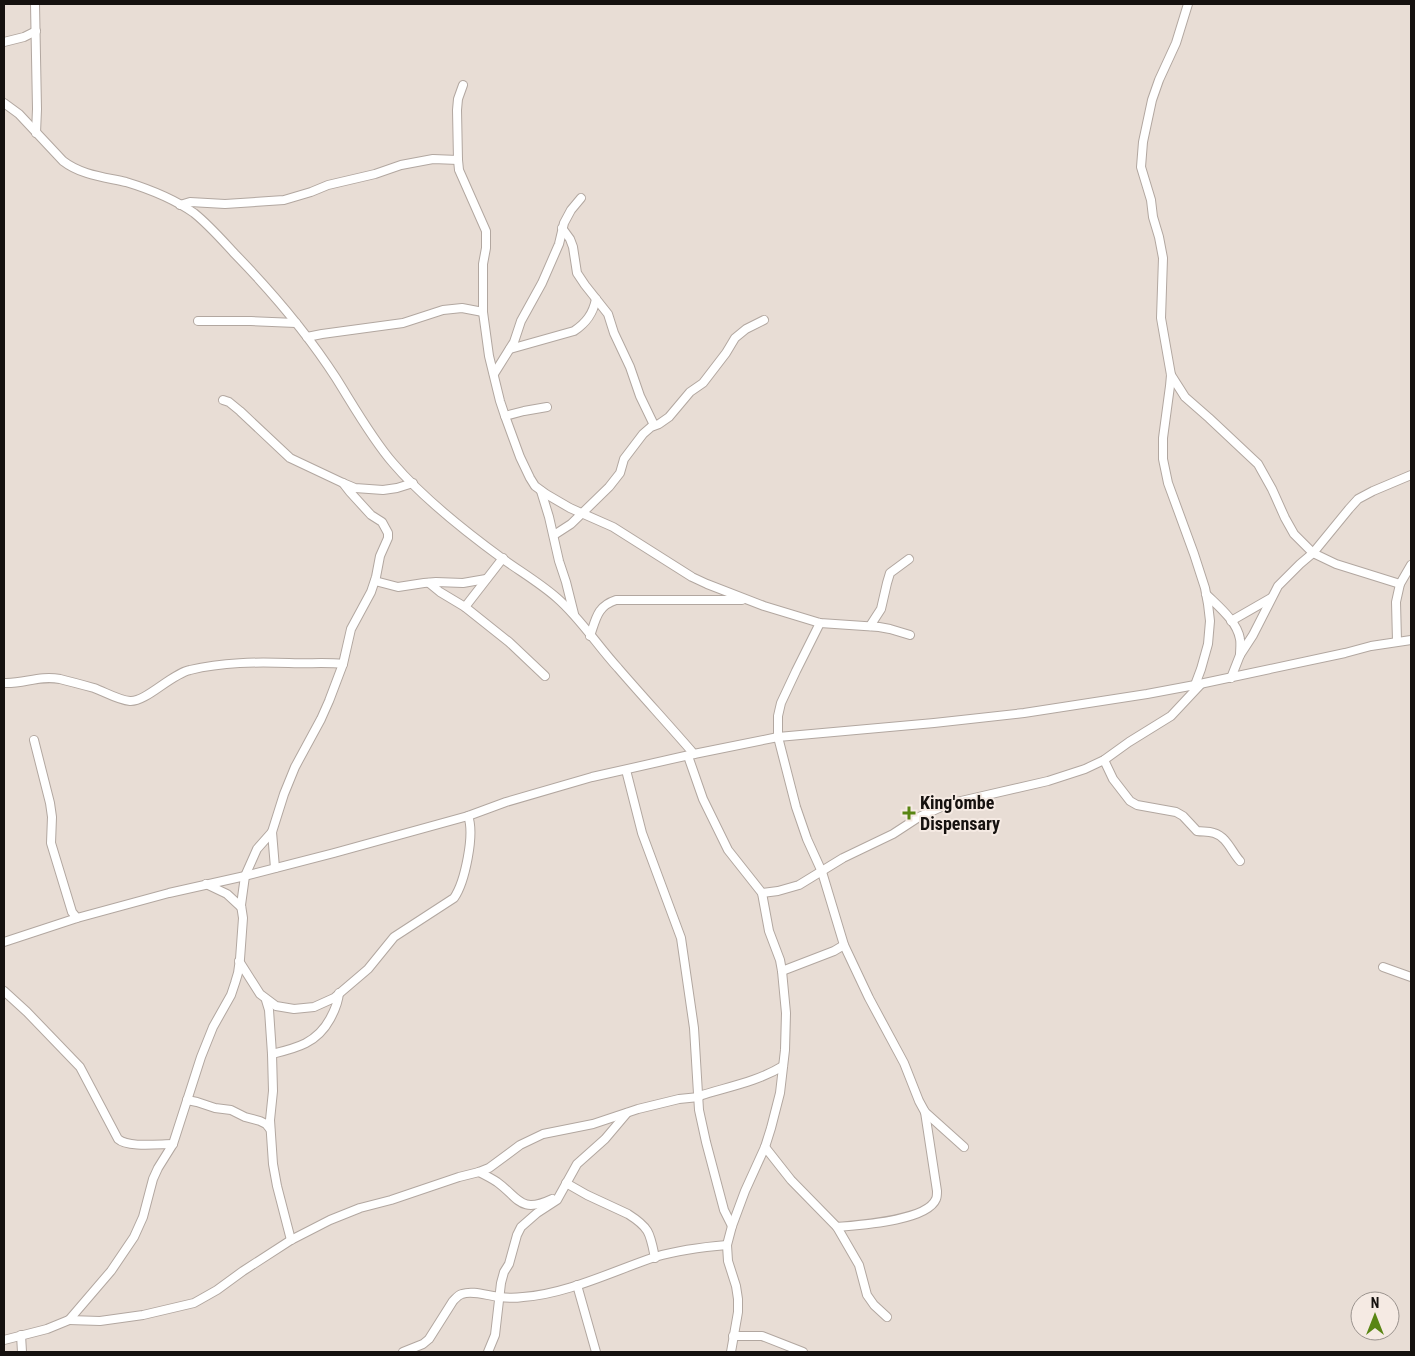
<svg xmlns="http://www.w3.org/2000/svg" width="1415" height="1356" font-family="'Roboto Condensed',sans-serif">
	<style>
		.lines { fill: none; stroke-linecap: round; stroke-linejoin: round }
		.minor-casing { stroke: #b2a7a0; stroke-width: 10 }
		.minor { stroke: #fff; stroke-width: 8 }
		.poi-dot { fill: #598513; stroke: #f5eae3; stroke-width: 2 }
		.labels { text-anchor: middle; stroke-width: 4; stroke-linejoin: round; paint-order: stroke }
		.poi-label { font-size: 18px; font-weight: bold; fill: #15110f; stroke: #f5eae3; text-anchor: start }
	</style>
	<rect width="100%" height="100%" fill="#e8ddd5"/>
	<g class="lines">
		<g class="minor-casing">
			<g id="minor">
				<polyline points="35,4 37,109 36,133"/>
				<polyline points="1188,4 1176,43 1159,80 1152,100 1143,142 1141,167 1151,200 1153,217 1159,237 1163,258 1161,318 1171,375 1170,386 1163,438 1163,459 1168,483 1194,554 1205,588 1208,604 1210,621 1208,644 1201,669 1195,685"/>
				<polyline points="4,42 24,37 36,31"/>
				<polyline points="463,85 458,99 457,110 458,160 459,170 463,179 486,231 486,248 483,264 483,312 489,356 500,401 505,416 520,457 530,478 535,486 546,494 570,508 613,527 692,577 707,584 764,606 820,623 879,627 890,629 910,635"/>
				<path d="M 4,103 L 19,114 L 63,161 C 81,175 104,177 126,182 C 149,189 174,199 194,213 C 209,225 222,240 235,254 C 272,292 307,333 336,378 C 353,405 372,439 393,463 C 422,497 466,532 503,559 C 521,572 540,583 557,598 C 580,618 597,645 618,668 C 643,697 669,725 694,754"/>
				<polyline points="180,205 190,202 225,204 284,200 311,192 328,185 375,174 401,165 433,159 458,160"/>
				<polyline points="562,228 570,239 573,247 577,273 585,285 608,314 614,333 630,367 640,396 654,425"/>
				<polyline points="198,321 251,321 296,323"/>
				<polyline points="307,337 322,334 403,323 443,310 462,308 483,312"/>
				<path d="M 510,349 L 574,331 C 586,323 593,314 596,299"/>
				<polyline points="494,374 514,342 521,321 542,283 559,244 564,223 571,210 581,198"/>
				<polyline points="1171,375 1185,397 1209,418 1258,464 1272,489 1285,518 1294,534 1313,553 1336,564 1400,584"/>
				<polyline points="223,400 229,402 240,411 290,458 343,483 355,488 383,490 397,488 413,483"/>
				<polyline points="505,416 524,411 547,407"/>
				<polyline points="541,491 549,517 559,561 566,582 574,614"/>
				<polyline points="554,535 571,524 609,487 620,473 624,459 643,434 651,427 659,424 669,417 690,392 703,383 726,353 735,338 746,329 764,320"/>
				<polyline points="375,581 398,587 424,583 436,582 463,583 486,579"/>
				<polyline points="429,583 440,592 465,607 509,642 545,676"/>
				<path d="M 1206,594 C 1218,606 1237,621 1240,639 C 1241,644 1240,649 1240,655"/>
				<polyline points="465,607 503,558"/>
				<polyline points="1231,621 1271,598"/>
				<polyline points="820,623 796,671 781,703 778,716 778,737 796,807 807,839 822,872 844,945 869,998 904,1063 919,1101 925,1112 964,1147"/>
				<polyline points="870,626 881,609 887,583 890,573 909,559"/>
				<path d="M 590,636 C 596,619 597,606 616,600 L 742,600"/>
				<polyline points="1397,641 1396,602 1400,584 1411,565"/>
				<polyline points="1231,678 1240,655 1253,635 1278,586 1300,564 1313,553 1349,509 1358,499 1373,491 1411,475"/>
				<path d="M 4,683 C 24,684 39,675 60,679 C 72,682 83,685 94,688 C 105,692 118,700 130,701 C 146,702 171,674 190,670 C 223,662 256,662 289,663 C 307,664 325,662 343,664"/>
				<polyline points="34,740 50,803 52,817 51,843 72,912 77,918"/>
				<polyline points="688,756 703,799 728,850 762,893 769,931 780,960 782,971 786,1013 785,1050 780,1093 771,1128 765,1147 745,1191 732,1226 727,1245 728,1261 736,1286 738,1299 738,1312 731,1352"/>
				<path d="M 1104,760 L 1113,779 L 1130,801 L 1137,805 L 1176,812 L 1183,816 L 1197,831 C 1203,832 1208,831 1214,833 C 1227,837 1231,851 1240,861"/>
				<polyline points="626,770 642,833 681,938 694,1028 699,1110 706,1142 724,1210 732,1226"/>
				<polyline points="275,868 272,832 284,794 295,767 321,719 329,701 343,664 351,629 371,592 376,577 380,556 388,538 388,533 382,522 371,515 350,492 343,483"/>
				<polyline points="206,884 227,894 241,907"/>
				<polyline points="762,893 778,891 799,885 843,858 893,834 919,817 948,804 1048,781 1085,769 1104,760 1129,742 1171,716 1201,684"/>
				<polyline points="4,942 77,918 169,893 245,876 334,853 468,816 506,802 592,777 694,754 778,737 934,723 1024,713 1147,694 1195,685 1345,653 1371,646 1411,640"/>
				<path d="M 239,961 L 260,994 L 276,1006 L 294,1009 L 314,1007 L 334,998 L 361,975 L 368,969 L 394,937 L 454,898 C 465,882 475,834 468,816"/>
				<polyline points="1383,967 1411,977"/>
				<polyline points="782,971 834,951 844,945"/>
				<path d="M 4,991 L 27,1012 L 80,1067 L 118,1139 C 128,1148 159,1144 173,1144"/>
				<polyline points="266,1000 269,1010 272,1054 273,1091 270,1120 273,1164 277,1186 291,1240"/>
				<path d="M 272,1054 C 297,1048 317,1043 330,1019 C 335,1010 338,1003 339,993"/>
				<path d="M 699,1096 C 727,1087 757,1082 783,1066"/>
				<polyline points="187,1100 197,1102 215,1108 231,1110 245,1117 260,1121 266,1124 270,1129"/>
				<polyline points="765,1147 791,1180 837,1227 859,1265 867,1295 874,1305 887,1317"/>
				<path d="M 479,1172 C 485,1175 491,1178 497,1182 C 519,1198 520,1214 552,1199"/>
				<path d="M 566,1183 L 587,1195 L 628,1214 C 650,1228 650,1233 655,1258"/>
				<path d="M 837,1227 C 859,1225 927,1221 936,1199 C 937,1197 937,1194 937,1191 L 925,1112"/>
				<polyline points="577,1285 596,1352"/>
				<polyline points="69,1320 100,1321 143,1315 194,1303 217,1290 243,1271 291,1240 330,1220 360,1208 391,1200 459,1177 479,1172 489,1168 520,1145 543,1134 593,1124 638,1109 679,1099 699,1097"/>
				<polyline points="21,1335 22,1352"/>
				<polyline points="733,1336 762,1336 803,1352"/>
				<polyline points="4,1340 47,1329 69,1320 111,1271 134,1237 143,1217 153,1179 158,1168 173,1144 201,1057 213,1027 231,995 235,983 238,973 240,959 243,918 241,905 245,876 257,849 272,832"/>
				<path d="M 403,1352 L 423,1344 L 429,1339 L 453,1301 C 456,1298 458,1295 462,1294 C 473,1290 488,1296 500,1297 C 507,1298 516,1298 523,1297 C 567,1294 613,1271 655,1257 C 679,1250 703,1247 727,1245"/>
				<polyline points="488,1352 495,1335 501,1283 504,1272 509,1264 517,1235 521,1227 537,1213 557,1200 577,1164 605,1139 627,1113"/>
			</g>
		</g>
		<use href="#minor" class="minor"/>
	</g>
	<path class="poi-dot" d="M906.5 805.5h5v5h5v5h-5v5h-5v-5h-5v-5h5z"/>
	<g class="labels">
		<g class="poi-label">
			<text x="920" y="809">King'ombe<tspan x="920" dy="21">Dispensary</tspan></text>
		</g>
	</g>
	<rect width="1415" height="1356" fill="none" stroke="#15110f" stroke-width="10"/>
	<g transform="translate(1375 1316)"><circle r="24" fill="#f5eae3" stroke="#9b938e"/>
	<path d="M0-4L9 19L0 12L-9 19Z" fill="#598513"/>
	<text y="-8" font-size="14" font-weight="bold" text-anchor="middle" fill="#15110f">N</text>
	</g>
</svg>
